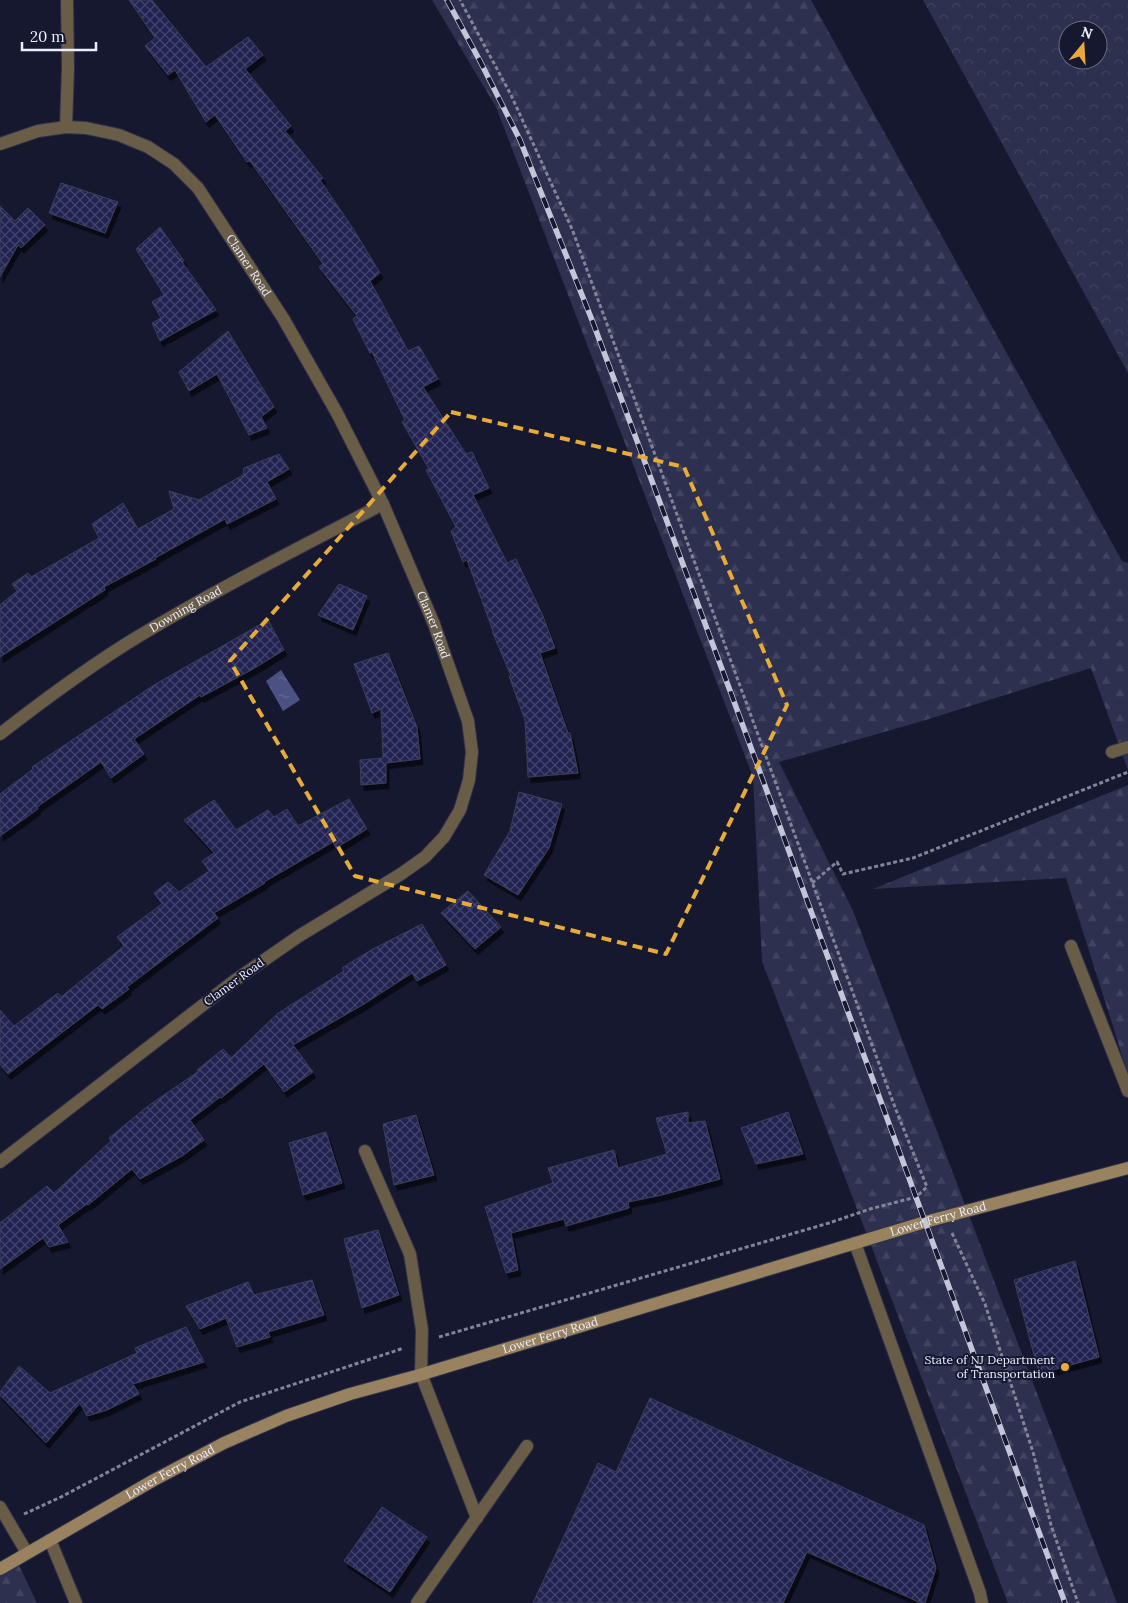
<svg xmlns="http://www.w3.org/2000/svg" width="1128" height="1603" font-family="Lora,serif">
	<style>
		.forest { fill: url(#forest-firs) }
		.park { fill: url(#park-crowns); fill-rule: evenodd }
		.water { fill: url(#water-ripples) }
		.building { fill: url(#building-cross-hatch); stroke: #3b3f59; filter: url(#shadow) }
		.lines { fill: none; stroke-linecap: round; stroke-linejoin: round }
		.lane-casing { stroke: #303249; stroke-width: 14 }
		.street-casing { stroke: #303249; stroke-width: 14 }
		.secondary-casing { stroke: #303249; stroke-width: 14 }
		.path { stroke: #828499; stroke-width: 3; stroke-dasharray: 4 2.5; stroke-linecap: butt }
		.lane { stroke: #6a5d47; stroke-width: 12 }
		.street { stroke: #6a5d47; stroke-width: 12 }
		.secondary { stroke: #988260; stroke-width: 12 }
		.rail-casing { stroke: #c3c6d9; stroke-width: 5.5 }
		.rail { stroke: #161830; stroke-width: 4; stroke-dasharray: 11; stroke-linecap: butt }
		.marked { fill: none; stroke: #e9ab38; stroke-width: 4; stroke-dasharray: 10 6; stroke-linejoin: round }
		.poi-dot { fill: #e9ab38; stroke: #161830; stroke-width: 2 }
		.labels { text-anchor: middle; stroke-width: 4; stroke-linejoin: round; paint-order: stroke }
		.street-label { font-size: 12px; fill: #ebeeff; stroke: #161830 }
		.poi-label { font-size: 12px; fill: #ebeeff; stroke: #161830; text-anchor: end }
	</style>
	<defs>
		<pattern id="forest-firs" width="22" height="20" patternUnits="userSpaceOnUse" patternTransform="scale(1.25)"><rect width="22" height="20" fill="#2d304e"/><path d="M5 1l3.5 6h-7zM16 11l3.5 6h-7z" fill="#414460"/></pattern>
		<pattern id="park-crowns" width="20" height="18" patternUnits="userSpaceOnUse" patternTransform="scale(1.25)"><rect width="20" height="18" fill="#2d304e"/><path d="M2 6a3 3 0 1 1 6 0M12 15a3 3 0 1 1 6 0" fill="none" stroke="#414460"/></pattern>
		<pattern id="water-ripples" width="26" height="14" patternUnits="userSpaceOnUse" patternTransform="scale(1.25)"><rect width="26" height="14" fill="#4c5184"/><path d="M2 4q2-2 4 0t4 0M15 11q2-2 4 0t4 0" fill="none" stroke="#666a96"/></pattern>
		<pattern id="building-cross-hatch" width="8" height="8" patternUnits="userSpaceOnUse" patternTransform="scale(1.25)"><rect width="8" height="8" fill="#222452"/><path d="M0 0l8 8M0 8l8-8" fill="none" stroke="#42446c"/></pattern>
		<filter id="shadow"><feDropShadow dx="3" dy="5.5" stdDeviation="0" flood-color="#0009"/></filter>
	</defs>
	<rect width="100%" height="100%" fill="#161830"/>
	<g class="forest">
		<polygon points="432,0 811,0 1122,561 1128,563 1128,770 1091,668 919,722 779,762 853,911 1117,1603 1008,1603 762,961 753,777 496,107"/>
		<polygon points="1128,785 1128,1074 1066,878 873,889"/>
		<polygon points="15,1557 37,1603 0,1603 0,1565"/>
	</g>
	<path class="park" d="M 923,0 L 1128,0 L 1128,373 ZM 1068,30 L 1098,30 L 1098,60 L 1068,60 Z"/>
	<polygon class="water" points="281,670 300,700 283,711 266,681"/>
	<g class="building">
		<polygon points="129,0 152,0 206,67 248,37 263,55 245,69 291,126 285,131 323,178 320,180 354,230 380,273 370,281 408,351 419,346 438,379 423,387 466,454 472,452 489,488 473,495 507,563 516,559 543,616 555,648 540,653 568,733 570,733 578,773 528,777 525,720 509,676 511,676 492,631 493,631 467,560 463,562 451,531 456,527 426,470 429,469 402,422 405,420 372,352 370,353 353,319 357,316 319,267 323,264 250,161 247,162 215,115 206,122 175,70 168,75 145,46 155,38"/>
		<polygon points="61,183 118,202 105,233 49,213"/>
		<polygon points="0,206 15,221 28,208 45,225 21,248 18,245 0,277"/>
		<polygon points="160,227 184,261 182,262 216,310 160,341 152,323 161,318 152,302 164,295 136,249"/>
		<polygon points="228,331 274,407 261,417 267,428 249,435 217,374 189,391 179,372"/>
		<polygon points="279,454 289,469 267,482 276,499 227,524 225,519 155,558 156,559 104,587 105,590 0,657 0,605 17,591 12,584 28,573 31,577 99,538 92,524 123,503 138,529 174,509 169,491 199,500 243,475 244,468"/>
		<polygon points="339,584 367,596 353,630 318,615"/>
		<polygon points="268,620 284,650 253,669 201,697 200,695 134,739 144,754 111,778 101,762 37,807 38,809 0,836 0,794 33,769 32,767 154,685"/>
		<polygon points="388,653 417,727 420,759 386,763 386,783 361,785 360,760 383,758 381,709 372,713 354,664"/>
		<polygon points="519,792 562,804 549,848 518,895 484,875 510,831"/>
		<polygon points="349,799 367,829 336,848 333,842 264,882 265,883 214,913 218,918 127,987 129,989 102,1009 98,1005 8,1074 0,1064 0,1010 14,1026 58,993 61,997 124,946 117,937 162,904 154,893 168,882 179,892 209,871 202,861 214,853 184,820 214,800 236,830 268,810 274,817 287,809 298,826"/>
		<polygon points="468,891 501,927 475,949 441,913"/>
		<polygon points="422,924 446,965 417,981 412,973 364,1004 293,1045 313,1072 284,1092 264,1064 221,1098 220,1097 190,1120 204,1140 182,1156 140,1179 132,1169 88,1205 87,1204 58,1225 68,1242 49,1247 43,1238 0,1269 0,1223 47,1186 54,1193 111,1141 109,1138 148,1106 199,1071 197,1070 223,1049 231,1058 277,1014 344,971 342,968 371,950"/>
		<polygon points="688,1112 688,1123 705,1121 720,1179 662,1195 628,1202 629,1208 566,1226 564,1219 511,1233 518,1270 506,1273 485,1207 553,1183 548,1168 614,1150 618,1168 667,1154 656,1118"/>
		<polygon points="788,1112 803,1154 756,1164 741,1128"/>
		<polygon points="416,1115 434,1175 394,1185 383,1124"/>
		<polygon points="326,1132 342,1183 303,1195 289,1143"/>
		<polygon points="378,1230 399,1295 362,1308 344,1239"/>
		<polygon points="1075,1261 1099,1357 1039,1374 1014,1280"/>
		<polygon points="312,1280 324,1315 268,1332 270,1337 237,1347 226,1318 200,1329 186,1306 248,1282 254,1295"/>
		<polygon points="186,1327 204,1362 133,1384 139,1394 107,1410 87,1416 80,1403 46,1443 0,1395 0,1392 19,1366 50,1393 137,1353 135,1348"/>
		<polygon points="650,1398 924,1525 936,1568 925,1603 921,1603 807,1552 783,1603 533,1603 598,1463 616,1472"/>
		<polygon points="382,1507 427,1537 390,1592 344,1561"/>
	</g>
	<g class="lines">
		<g class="lane-casing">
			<g id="lane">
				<polyline points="1112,752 1128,747"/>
				<polyline points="1071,946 1128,1091"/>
				<polyline points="365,1151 410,1254 422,1330 421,1374 477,1518"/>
				<polyline points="855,1243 980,1593 982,1603"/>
				<polyline points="50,1540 76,1603"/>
				<polyline points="417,1603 527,1446"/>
			</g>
		</g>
		<g class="street-casing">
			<g id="street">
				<polyline points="66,127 68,67 67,0"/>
				<path id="s1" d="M 0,144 L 38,131 L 66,127 L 86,128 L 119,135 L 148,147 L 174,164 L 198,188 L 283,318 L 337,413 L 383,504 L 434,624 L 468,721 L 472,752 L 469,780 L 460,810 L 444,837 L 425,857 L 401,874 L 299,936 L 234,981 L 0,1162"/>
				<path id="s2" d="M 0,734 C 45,699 91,665 139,636 C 219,588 301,547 383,504"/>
				<polyline points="0,1507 27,1553"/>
			</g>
		</g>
		<g class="secondary-casing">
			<g id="secondary">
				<path id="s3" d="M 0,1569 L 154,1480 L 224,1443 L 286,1416 L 350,1394 L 416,1376 L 925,1222 L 1128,1168"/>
			</g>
		</g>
		<g class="path">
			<polyline points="812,883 837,862 843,874 913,858 1128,772"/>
			<polyline points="952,1233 985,1304 1033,1452 1051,1525 1078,1603"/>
			<polyline points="439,1337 829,1223 870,1209 916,1197 927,1187 896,1110 572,229 511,95 460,0"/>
			<polyline points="24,1514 61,1497 240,1402 404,1348"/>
		</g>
		<use href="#lane" class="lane"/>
		<use href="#street" class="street"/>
		<use href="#secondary" class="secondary"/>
		<g class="rail-casing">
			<polyline id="rail" points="447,0 480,61 520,140 592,320 732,696 1065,1603"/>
		</g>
		<use href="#rail" class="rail"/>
	</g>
	<path class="marked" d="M 451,412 L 684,467 L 787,705 L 666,954 L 355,876 L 230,661 Z"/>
	<circle class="poi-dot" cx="1065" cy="1367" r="5"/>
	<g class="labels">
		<g class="street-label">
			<text dy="4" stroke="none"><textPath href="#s1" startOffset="311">Clamer Road</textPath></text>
			<text dy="4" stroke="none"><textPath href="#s2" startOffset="224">Downing Road</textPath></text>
			<text dy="4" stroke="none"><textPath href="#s1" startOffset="716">Clamer Road</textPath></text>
			<text transform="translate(234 982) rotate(-36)" y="4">Clamer Road</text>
			<text dy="4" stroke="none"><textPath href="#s3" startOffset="1006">Lower Ferry Road</textPath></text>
			<text dy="4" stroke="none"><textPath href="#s3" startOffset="601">Lower Ferry Road</textPath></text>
			<text dy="4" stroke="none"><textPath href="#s3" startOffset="196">Lower Ferry Road</textPath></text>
		</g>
		<g class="poi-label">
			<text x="1055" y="1364">State of NJ Department<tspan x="1055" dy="14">of Transportation</tspan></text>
		</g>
	</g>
	<g transform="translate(1083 45) rotate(18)"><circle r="24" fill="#161830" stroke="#6b6e83"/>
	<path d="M0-4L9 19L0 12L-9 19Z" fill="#e9ab38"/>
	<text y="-8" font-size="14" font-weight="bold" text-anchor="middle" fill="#ebeeff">N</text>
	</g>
	<path d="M22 42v8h74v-8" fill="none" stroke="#ebeeff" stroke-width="2.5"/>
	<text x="30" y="42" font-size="15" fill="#ebeeff" stroke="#161830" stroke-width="4" paint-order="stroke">20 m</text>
</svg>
